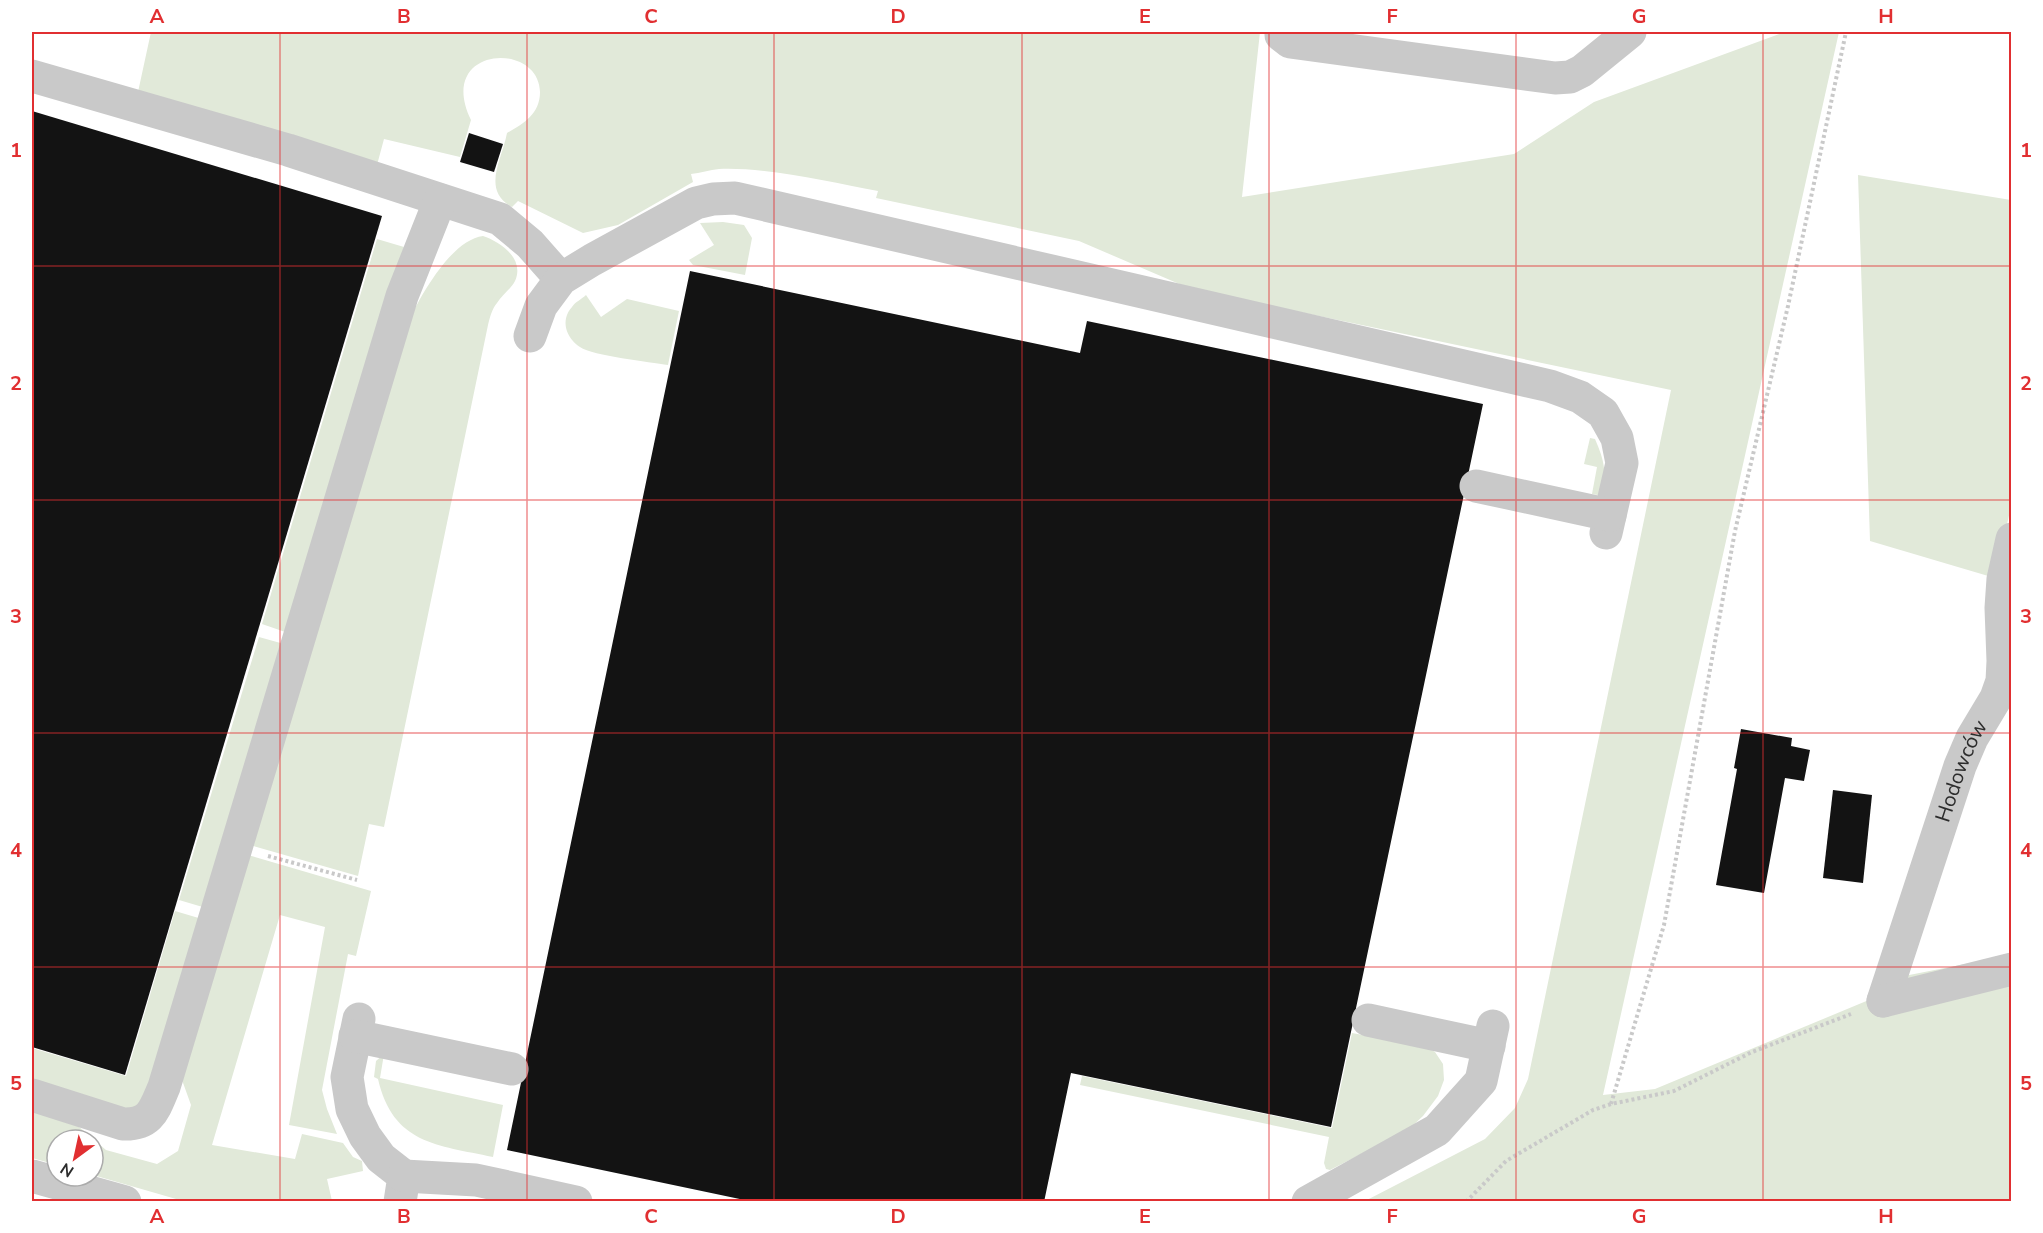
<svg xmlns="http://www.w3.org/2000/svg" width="2043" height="1233" font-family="'Nunito Sans',sans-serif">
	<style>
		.green { fill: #e1e9d9 }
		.building { fill: #131313 }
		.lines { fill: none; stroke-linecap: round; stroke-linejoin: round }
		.path { stroke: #c9c9c9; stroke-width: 4; stroke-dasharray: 3 3; stroke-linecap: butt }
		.minor { stroke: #c9c9c9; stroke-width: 33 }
		.grid { fill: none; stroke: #e12f31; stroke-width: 1.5; stroke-opacity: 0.55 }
		.labels { text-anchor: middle; stroke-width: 6; stroke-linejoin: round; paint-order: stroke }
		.street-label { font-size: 21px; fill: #2c2c2c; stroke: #fff }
		.neatline { fill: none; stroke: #e12f31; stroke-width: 2 }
		.grid-label { font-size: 20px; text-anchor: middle; font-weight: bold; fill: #e12f31 }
	</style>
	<rect width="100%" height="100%" fill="#fff"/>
	<g class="green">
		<path d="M 151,32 L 1260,32 L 1242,197 L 1514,154 L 1594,102 L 1785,32 L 1839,32 L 1603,1095 L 1655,1089 L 1876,997 L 1899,977 L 2011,955 L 2011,1201 L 1365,1201 L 1485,1139 L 1515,1108 L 1528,1079 L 1671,390 L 1252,302 L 1184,286 L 1079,241 L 876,198 L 878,191 C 830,182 767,167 719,169 C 710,170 700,173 691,174 L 693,182 L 618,225 L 583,233 L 518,201 L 512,207 C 481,190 502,160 507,133 C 523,124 540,114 540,92 C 539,40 435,46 471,120 L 460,157 L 384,139 L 377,165 L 138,92 Z"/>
		<polygon points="1858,175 2011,200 2012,502 1995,578 1870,541"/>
		<polygon points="723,222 744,225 752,238 745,275 693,265 689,260 714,245 700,223"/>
		<path d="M 483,236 C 501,242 525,259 515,281 C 511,289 502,295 497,303 C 492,309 490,317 488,325 L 384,827 L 369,824 L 358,876 L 250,845 L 410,318 C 423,292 452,240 483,236 Z"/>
		<polygon points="377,239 404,247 288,633 262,624"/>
		<path d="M 586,295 L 601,317 L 627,299 L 679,311 L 668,365 C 650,362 593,356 580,347 C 566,338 560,320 572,307 C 575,302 582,299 586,295 Z"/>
		<path d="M 1590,438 L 1595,439 C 1605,462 1606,471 1603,496 L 1592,494 L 1597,467 L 1584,464 Z"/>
		<polygon points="259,637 284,644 206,908 179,900"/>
		<polygon points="248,855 371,891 356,956 348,954 322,1090 327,1109 337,1134 289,1125 325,927 280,915 212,1145 295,1159 302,1134 343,1143 353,1157 362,1161 363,1171 327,1179 332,1201 183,1201 93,1175 93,1140 57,1140 57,1165 32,1158 32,1108 71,1120 106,1150 157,1164 178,1151 191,1105 182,1080"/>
		<polygon points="175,911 202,919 146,1098 134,1111 32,1084 32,1048 126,1076"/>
		<polygon points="1352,1033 1424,1046 1435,1052 1443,1064 1444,1080 1438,1096 1423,1116 1408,1130 1330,1170 1326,1169 1324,1163 1329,1137 1080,1085 1082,1076 1332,1128"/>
		<path d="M 384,1054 L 380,1078 L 503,1105 L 493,1157 C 437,1145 393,1144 378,1079 L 374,1077 L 376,1061 Z"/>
	</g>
	<g class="building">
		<polygon points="32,111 382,216 125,1075 32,1047"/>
		<polygon points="469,133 503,144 494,172 460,162"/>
		<polygon points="690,271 1080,353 1087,321 1483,404 1331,1127 1071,1073 1044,1202 754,1202 507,1150"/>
		<polygon points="1741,729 1792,738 1791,746 1810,750 1804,781 1785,778 1764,893 1716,885 1737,769 1734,768"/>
		<polygon points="1833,790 1872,795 1863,883 1823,878"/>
	</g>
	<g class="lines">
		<g class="path">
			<polyline points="268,856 357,880"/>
			<polyline points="1611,1104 1664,925 1735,531 1788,306 1846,32"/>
			<polyline points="1466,1202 1506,1161 1593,1110 1611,1104 1674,1091 1752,1052 1851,1014"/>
		</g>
		<g class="minor">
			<polyline points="1281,32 1281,35 1290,42 1555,78 1570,77 1582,71 1630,32"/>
			<polyline points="32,76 288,150 500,219 530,244 561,279"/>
			<polyline points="530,336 541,306 561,279 592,260 696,203 713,199 735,198 1550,386 1580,397 1603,413 1617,438 1622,463 1606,533"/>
			<polyline points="1476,486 1610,515"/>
			<path id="s1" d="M 1883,1001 L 1960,766 L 1972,738 L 1996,698 L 2002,681 L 2003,661 L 2001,608 L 2003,579 L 2012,539"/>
			<polyline points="1883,1001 2012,969"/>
			<polyline points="359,1019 347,1077 352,1109 365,1136 381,1158 404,1176 400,1202"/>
			<polyline points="1368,1020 1489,1046"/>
			<polyline points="355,1036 512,1069"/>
			<path d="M 32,1095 L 123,1124 C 151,1125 154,1110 164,1087 L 402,296 L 440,200"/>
			<polyline points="32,1176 125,1202"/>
			<polyline points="404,1176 476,1180 576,1202"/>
			<polyline points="1308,1202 1437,1130 1481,1081 1493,1026"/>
		</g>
	</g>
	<path class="grid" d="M 280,32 L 280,1202M 527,32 L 527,1202M 774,32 L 774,1202M 1022,32 L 1022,1202M 1269,32 L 1269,1202M 1516,32 L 1516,1202M 1763,32 L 1763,1202M 32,266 L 2012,266M 32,500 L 2012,500M 32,733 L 2012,733M 32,967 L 2012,967"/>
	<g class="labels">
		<g class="street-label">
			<text dy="7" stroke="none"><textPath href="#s1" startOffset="243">Hodowców</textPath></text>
		</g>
	</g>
	<rect width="2043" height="1233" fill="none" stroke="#ffffff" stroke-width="66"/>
	<g transform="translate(75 1158) rotate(213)"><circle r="28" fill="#ffffff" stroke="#ababab" stroke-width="1.5"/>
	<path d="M0-4.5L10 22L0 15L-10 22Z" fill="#e12f31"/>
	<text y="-9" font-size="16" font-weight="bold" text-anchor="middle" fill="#2c2c2c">N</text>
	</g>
	<rect x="33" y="33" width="1977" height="1167" class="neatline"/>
	<g class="grid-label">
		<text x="157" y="23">A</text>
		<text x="404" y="23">B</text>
		<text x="651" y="23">C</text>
		<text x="898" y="23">D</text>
		<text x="1145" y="23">E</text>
		<text x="1392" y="23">F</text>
		<text x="1639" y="23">G</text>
		<text x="1886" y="23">H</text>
		<text x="16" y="157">1</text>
		<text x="2026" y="157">1</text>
		<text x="16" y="390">2</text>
		<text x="2026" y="390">2</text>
		<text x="16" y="623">3</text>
		<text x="2026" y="623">3</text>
		<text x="16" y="857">4</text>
		<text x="2026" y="857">4</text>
		<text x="16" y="1090">5</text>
		<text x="2026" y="1090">5</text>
		<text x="157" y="1223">A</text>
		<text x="404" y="1223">B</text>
		<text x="651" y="1223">C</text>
		<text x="898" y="1223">D</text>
		<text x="1145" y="1223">E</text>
		<text x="1392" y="1223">F</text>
		<text x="1639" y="1223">G</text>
		<text x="1886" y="1223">H</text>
	</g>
</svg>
